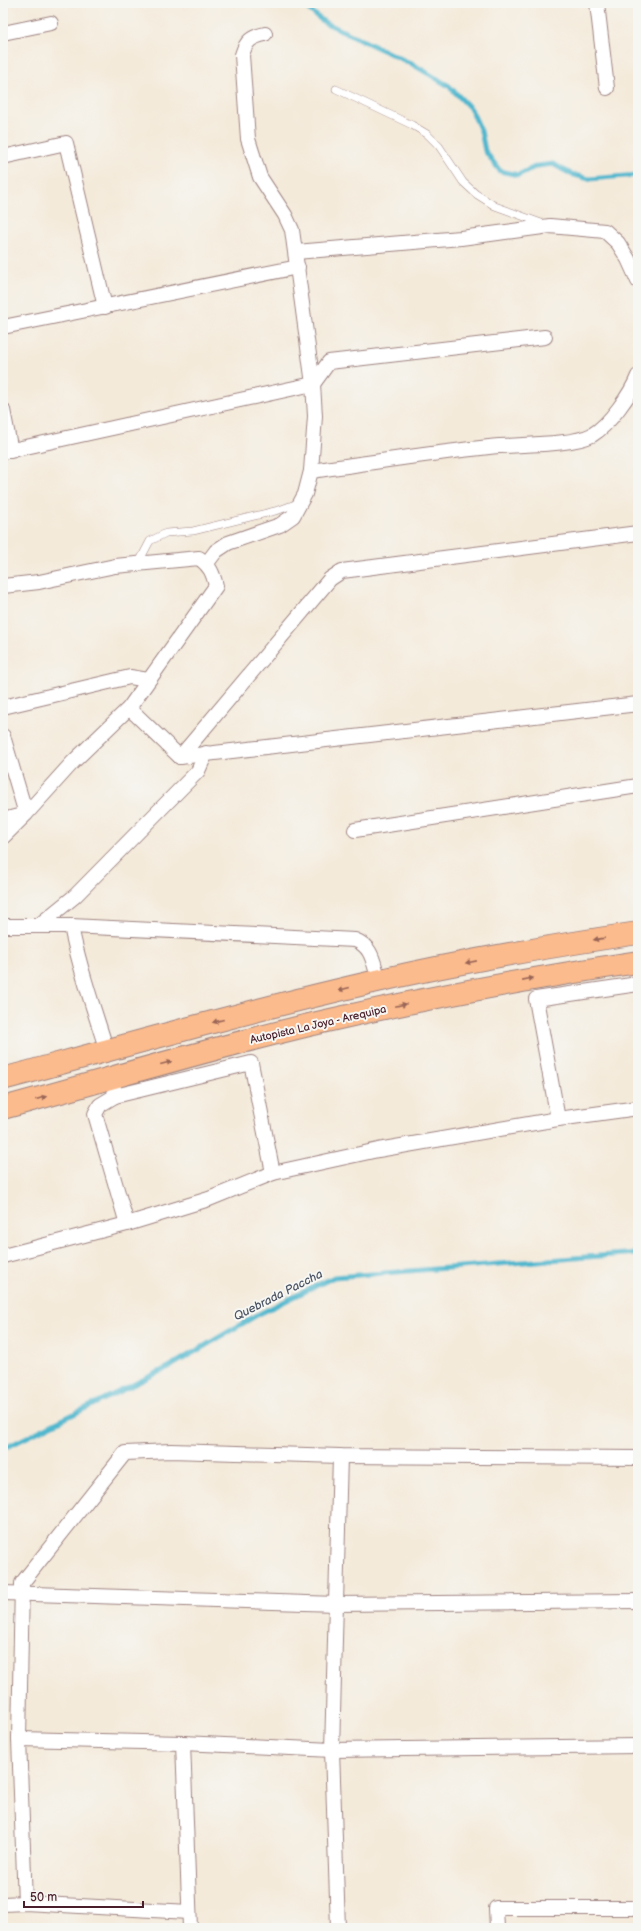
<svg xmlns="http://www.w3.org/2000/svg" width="641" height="1931" font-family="'Balsamiq Sans',sans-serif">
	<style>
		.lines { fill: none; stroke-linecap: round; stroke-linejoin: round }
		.stream { stroke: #50b7ce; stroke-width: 5 }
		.lane-casing { stroke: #9f8482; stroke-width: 8 }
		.street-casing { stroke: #9f8482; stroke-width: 16 }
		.primary-casing { stroke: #9f8482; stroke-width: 24 }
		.lane { stroke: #fff; stroke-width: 7 }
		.street { stroke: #fff; stroke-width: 14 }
		.primary { stroke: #fbbb8c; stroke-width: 22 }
		.oneway { fill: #9a6557 }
		.labels { text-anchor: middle; stroke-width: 4; stroke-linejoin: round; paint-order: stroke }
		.street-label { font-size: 11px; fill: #4a1f2b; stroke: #f6f6f2 }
		.water-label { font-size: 12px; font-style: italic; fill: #4c5464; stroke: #f6f6f2 }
	</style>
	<rect width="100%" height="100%" fill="#f6f6f2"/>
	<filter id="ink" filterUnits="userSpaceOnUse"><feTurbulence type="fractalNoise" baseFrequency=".025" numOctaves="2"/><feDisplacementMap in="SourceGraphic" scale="8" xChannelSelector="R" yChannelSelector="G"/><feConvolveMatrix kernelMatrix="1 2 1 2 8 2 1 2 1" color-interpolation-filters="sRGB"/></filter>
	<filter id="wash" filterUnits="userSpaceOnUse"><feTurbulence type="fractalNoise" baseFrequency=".012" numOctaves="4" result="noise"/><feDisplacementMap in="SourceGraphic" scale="16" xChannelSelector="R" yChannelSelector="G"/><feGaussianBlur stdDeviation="0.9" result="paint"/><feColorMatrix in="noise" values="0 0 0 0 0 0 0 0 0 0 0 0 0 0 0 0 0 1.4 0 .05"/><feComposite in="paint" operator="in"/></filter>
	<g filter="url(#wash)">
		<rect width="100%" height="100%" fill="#f4eada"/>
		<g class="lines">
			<g class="stream">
				<polyline points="301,3 324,22 414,65 449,86 471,109 481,131 485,151 500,171 518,175 537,166 553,164 571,174 589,179 638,175"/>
				<polyline points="3,1449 169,1367 257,1315 334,1277 638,1253"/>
			</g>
		</g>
	</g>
	<g filter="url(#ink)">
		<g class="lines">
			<g class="lane-casing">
				<g id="lane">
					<polyline points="336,89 412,125 427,134 439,146 463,182 476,194 495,206 544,224"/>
					<polyline points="138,564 150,541 166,533 193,531 279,510 298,503"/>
				</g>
			</g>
			<g class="street-casing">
				<g id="street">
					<polyline points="597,3 607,88"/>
					<polyline points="3,33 51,23"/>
					<polyline points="3,157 66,143 105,307"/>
					<polyline points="296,252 461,238 550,226 605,231 618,243 628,259 638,281"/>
					<polyline points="3,327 298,267"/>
					<polyline points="3,410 11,451"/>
					<polyline points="3,452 313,384 329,362 545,337"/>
					<path d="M 311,471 C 370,463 430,453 489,447 C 515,444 571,446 592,435 C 609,425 631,394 638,376"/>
					<path d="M 207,563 L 216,551 L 228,543 L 280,525 L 293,516 L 305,494 L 311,471 L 315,416 L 313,384 L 292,230 L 285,215 L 260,177 L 248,139 L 242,55 C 246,41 251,37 265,34"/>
					<path d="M 3,586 L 39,582 L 115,566 L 199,558 C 210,566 213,573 216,586 L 129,708 L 73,762 L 26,814 L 3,837"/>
					<polyline points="3,707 130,677 148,680"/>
					<polyline points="129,708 180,757"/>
					<polyline points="3,736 26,814 3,820"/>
					<polyline points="180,757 330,579 342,571 638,533"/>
					<polyline points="180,757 638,704"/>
					<polyline points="355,830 638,786"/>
					<path d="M 3,926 L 71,926 L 355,940 C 373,947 373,963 379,980"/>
					<polyline points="38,926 75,896 198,771 206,753"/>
					<path d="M 71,926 C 79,968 94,1009 107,1051"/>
					<polyline points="114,1088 115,1096 100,1105 95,1114 127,1224"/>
					<polyline points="115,1096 251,1063 273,1173"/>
					<polyline points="558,1119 536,999 638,984"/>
					<polyline points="3,1256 127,1224 209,1199 273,1173 378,1150 558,1119 638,1108"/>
					<polyline points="3,1593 336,1604 638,1601"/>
					<polyline points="19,1739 183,1743 332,1750 638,1746"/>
					<polyline points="183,1743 190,1928"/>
					<polyline points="25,1903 19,1739 22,1583 125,1453 171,1451 340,1456 638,1458"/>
					<polyline points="3,1904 25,1903 189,1912"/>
					<polyline points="338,1928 332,1750 340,1456"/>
					<polyline points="497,1928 496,1908 638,1908"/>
				</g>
			</g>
			<g class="primary-casing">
				<g id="primary">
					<path d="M 3,1079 C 127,1045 251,1010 377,981 C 463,961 551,946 638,933"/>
					<path d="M 3,1108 C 110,1079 217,1046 326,1021 C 429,997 533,978 638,962"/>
				</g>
			</g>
			<use href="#lane" class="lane"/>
			<use href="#street" class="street"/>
			<use href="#primary" class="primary"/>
		</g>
		<defs><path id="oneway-solid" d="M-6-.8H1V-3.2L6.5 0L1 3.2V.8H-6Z"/></defs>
		<g class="oneway">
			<use href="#oneway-solid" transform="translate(599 939) rotate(172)"/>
			<use href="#oneway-solid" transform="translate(471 962) rotate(169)"/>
			<use href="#oneway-solid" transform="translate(528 979) rotate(-11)"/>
			<use href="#oneway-solid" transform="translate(344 989) rotate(166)"/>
			<use href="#oneway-solid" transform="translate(401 1005) rotate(-12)"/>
			<use href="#oneway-solid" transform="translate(218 1021) rotate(165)"/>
			<use href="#oneway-solid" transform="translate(166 1063) rotate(-15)"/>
			<use href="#oneway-solid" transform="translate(41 1098) rotate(-16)"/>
		</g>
	</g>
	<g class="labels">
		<g class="street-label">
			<text transform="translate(318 1024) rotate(-13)" y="4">Autopista La Joya - Arequipa</text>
		</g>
		<g class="water-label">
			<text transform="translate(278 1295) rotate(-27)" y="4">Quebrada Paccha</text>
		</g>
	</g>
	<rect width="641" height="1931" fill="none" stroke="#f6f6f2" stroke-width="16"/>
	<path d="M24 1901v6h119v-6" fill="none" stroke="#4a1f2b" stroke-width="2"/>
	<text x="30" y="1901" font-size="12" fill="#4a1f2b" stroke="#f6f6f2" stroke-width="3" paint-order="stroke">50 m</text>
</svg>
